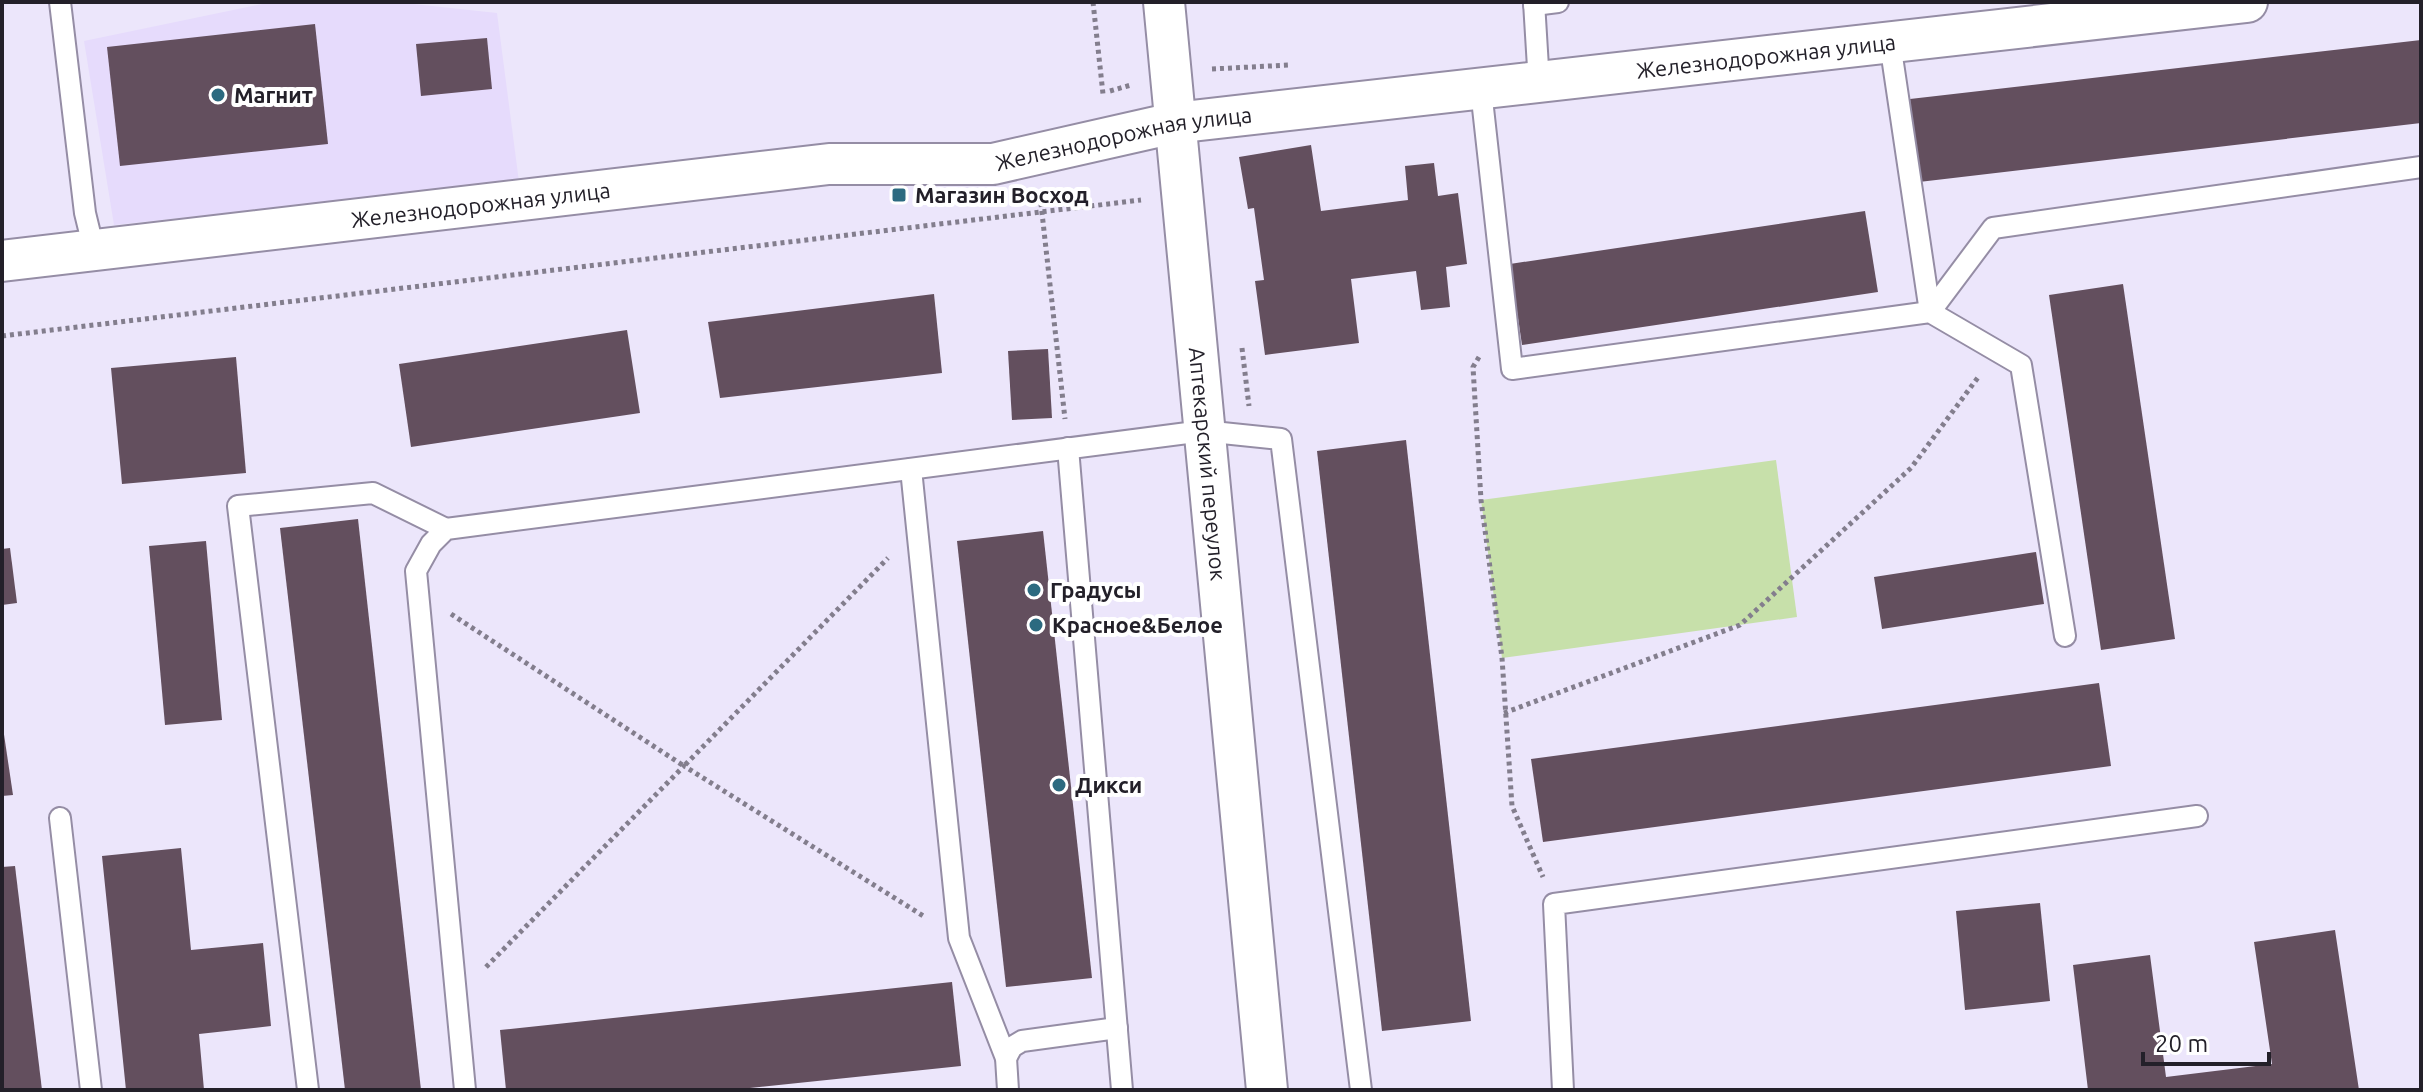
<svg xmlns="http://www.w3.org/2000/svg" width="2423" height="1092" font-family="Ubuntu,sans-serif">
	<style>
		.built { fill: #e6dbfc }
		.green { fill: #c7e0aa }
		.building { fill: #634f5e }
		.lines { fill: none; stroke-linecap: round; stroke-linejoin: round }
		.service-casing { stroke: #958da5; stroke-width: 24 }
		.minor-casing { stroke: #958da5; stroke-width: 44 }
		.path { stroke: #837e8d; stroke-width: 5; stroke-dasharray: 4 4; stroke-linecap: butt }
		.service { stroke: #fff; stroke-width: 20 }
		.minor { stroke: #fff; stroke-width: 40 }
		.poi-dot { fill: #2c6a80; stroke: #fff; stroke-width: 3 }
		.labels { text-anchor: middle; stroke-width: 8; stroke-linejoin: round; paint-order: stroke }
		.street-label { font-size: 22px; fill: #232029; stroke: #fff }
		.poi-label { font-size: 22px; font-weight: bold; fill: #232029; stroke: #fff; text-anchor: start }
	</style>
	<rect width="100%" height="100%" fill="#ece6fb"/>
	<polygon class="built" points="272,2 395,2 497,13 519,182 114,225 84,41"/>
	<polygon class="green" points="1776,460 1797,617 1502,658 1481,500"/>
	<g class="building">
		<polygon points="315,24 328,144 120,166 107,47"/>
		<polygon points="487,38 492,89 421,96 416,44"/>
		<polygon points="2421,40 2421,123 1919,182 1910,99"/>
		<polygon points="1311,145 1321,211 1408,200 1405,166 1434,163 1438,196 1458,193 1467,264 1446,267 1450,307 1421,310 1416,271 1351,279 1359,343 1265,355 1255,281 1264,280 1254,208 1248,209 1239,157"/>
		<polygon points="1865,211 1878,292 1522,345 1510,264"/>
		<polygon points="2123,284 2175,639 2101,650 2049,295"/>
		<polygon points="934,294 942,373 720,398 708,322"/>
		<polygon points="627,330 640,413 411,447 399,364"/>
		<polygon points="1048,349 1052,418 1012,420 1008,351"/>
		<polygon points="236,357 246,473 122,484 111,368"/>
		<polygon points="1406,440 1471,1021 1382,1031 1317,451"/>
		<polygon points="358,519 421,1090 345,1090 280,528"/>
		<polygon points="1043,531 1092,978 1006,987 957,541"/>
		<polygon points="206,541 222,720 165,725 149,546"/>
		<polygon points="10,548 17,603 2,605 2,549"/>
		<polygon points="2036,552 2044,604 1882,629 1874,577"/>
		<polygon points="2099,683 2111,766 1543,842 1531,759"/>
		<polygon points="2,721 13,795 2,796"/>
		<polygon points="181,848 191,950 263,943 271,1026 199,1034 204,1090 126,1090 102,856"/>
		<polygon points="15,866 42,1090 2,1090 2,867"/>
		<polygon points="2040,903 2050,1001 1965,1010 1956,911"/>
		<polygon points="2335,930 2359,1090 2088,1090 2073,965 2150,955 2166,1077 2272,1064 2254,942"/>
		<polygon points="952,982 961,1066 731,1090 506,1090 500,1030"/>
	</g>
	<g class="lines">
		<g class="service-casing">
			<g id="service">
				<polyline points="60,2 85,213 94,250"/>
				<polyline points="1534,2 1539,84"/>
				<polyline points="1534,5 1558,2"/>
				<polyline points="1890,43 1930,312"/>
				<polyline points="1481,90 1512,369 1930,312 2021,365 2065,636"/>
				<polyline points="1930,312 1993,228 2421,167"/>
				<polyline points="1068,448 1122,1090"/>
				<polyline points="911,469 959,938 1006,1058 1008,1090"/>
				<polyline points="60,818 91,1090"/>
				<polyline points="1006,1058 1012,1047 1022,1041 1117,1028"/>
				<polyline points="308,1090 238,506 373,493 446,529"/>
				<polyline points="465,1090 416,571 431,544 446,529 1203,431 1281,439 1361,1090"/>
				<polyline points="1563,1090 1554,904 2197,816"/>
			</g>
		</g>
		<g class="minor-casing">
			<g id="minor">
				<path id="s1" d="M 1164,2 L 1267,1090"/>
				<path id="s2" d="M 2,261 L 829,164 L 993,164 L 1174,123 L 2247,2"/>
			</g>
		</g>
		<g class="path">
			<polyline points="1093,2 1103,94"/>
			<polyline points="1212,69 1289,65"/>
			<polyline points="1110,91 1131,85"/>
			<polyline points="1040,195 1065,419"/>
			<polyline points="2,336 1141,200"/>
			<polyline points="1242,348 1249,406"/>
			<polyline points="1479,357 1473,367 1481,500 1502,658 1512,806 1543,877"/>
			<polyline points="451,614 684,766 888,558"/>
			<polyline points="1504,713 1740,625 1911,468 1979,376"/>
			<polyline points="486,967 684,766 925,917"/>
		</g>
		<use href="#service" class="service"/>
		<use href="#minor" class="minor"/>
	</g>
	<g class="poi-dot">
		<circle cx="218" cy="95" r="8"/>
		<rect x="891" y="187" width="16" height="16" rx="4"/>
		<circle cx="1034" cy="590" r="8"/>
		<circle cx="1036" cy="625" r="8"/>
		<circle cx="1059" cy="785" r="8"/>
	</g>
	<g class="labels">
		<g class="street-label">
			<text dy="8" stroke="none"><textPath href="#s2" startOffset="1778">Железнодорожная улица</textPath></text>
			<text dy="8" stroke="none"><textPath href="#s2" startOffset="1130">Железнодорожная улица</textPath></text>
			<text dy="8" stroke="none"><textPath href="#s2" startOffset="482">Железнодорожная улица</textPath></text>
			<text dy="8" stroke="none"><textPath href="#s1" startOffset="464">Аптекарский переулок</textPath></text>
		</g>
		<g class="poi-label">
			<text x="234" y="103">Магнит</text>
			<text x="915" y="203">Магазин Восход</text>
			<text x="1050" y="598">Градусы</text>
			<text x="1052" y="633">Красное&amp;Белое</text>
			<text x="1075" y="793">Дикси</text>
		</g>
	</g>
	<rect width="2423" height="1092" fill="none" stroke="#232029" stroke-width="8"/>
	<path d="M2143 1052v12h126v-12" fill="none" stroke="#232029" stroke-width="4"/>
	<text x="2155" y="1052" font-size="24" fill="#232029" stroke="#ffffff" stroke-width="6" paint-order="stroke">20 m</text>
</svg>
